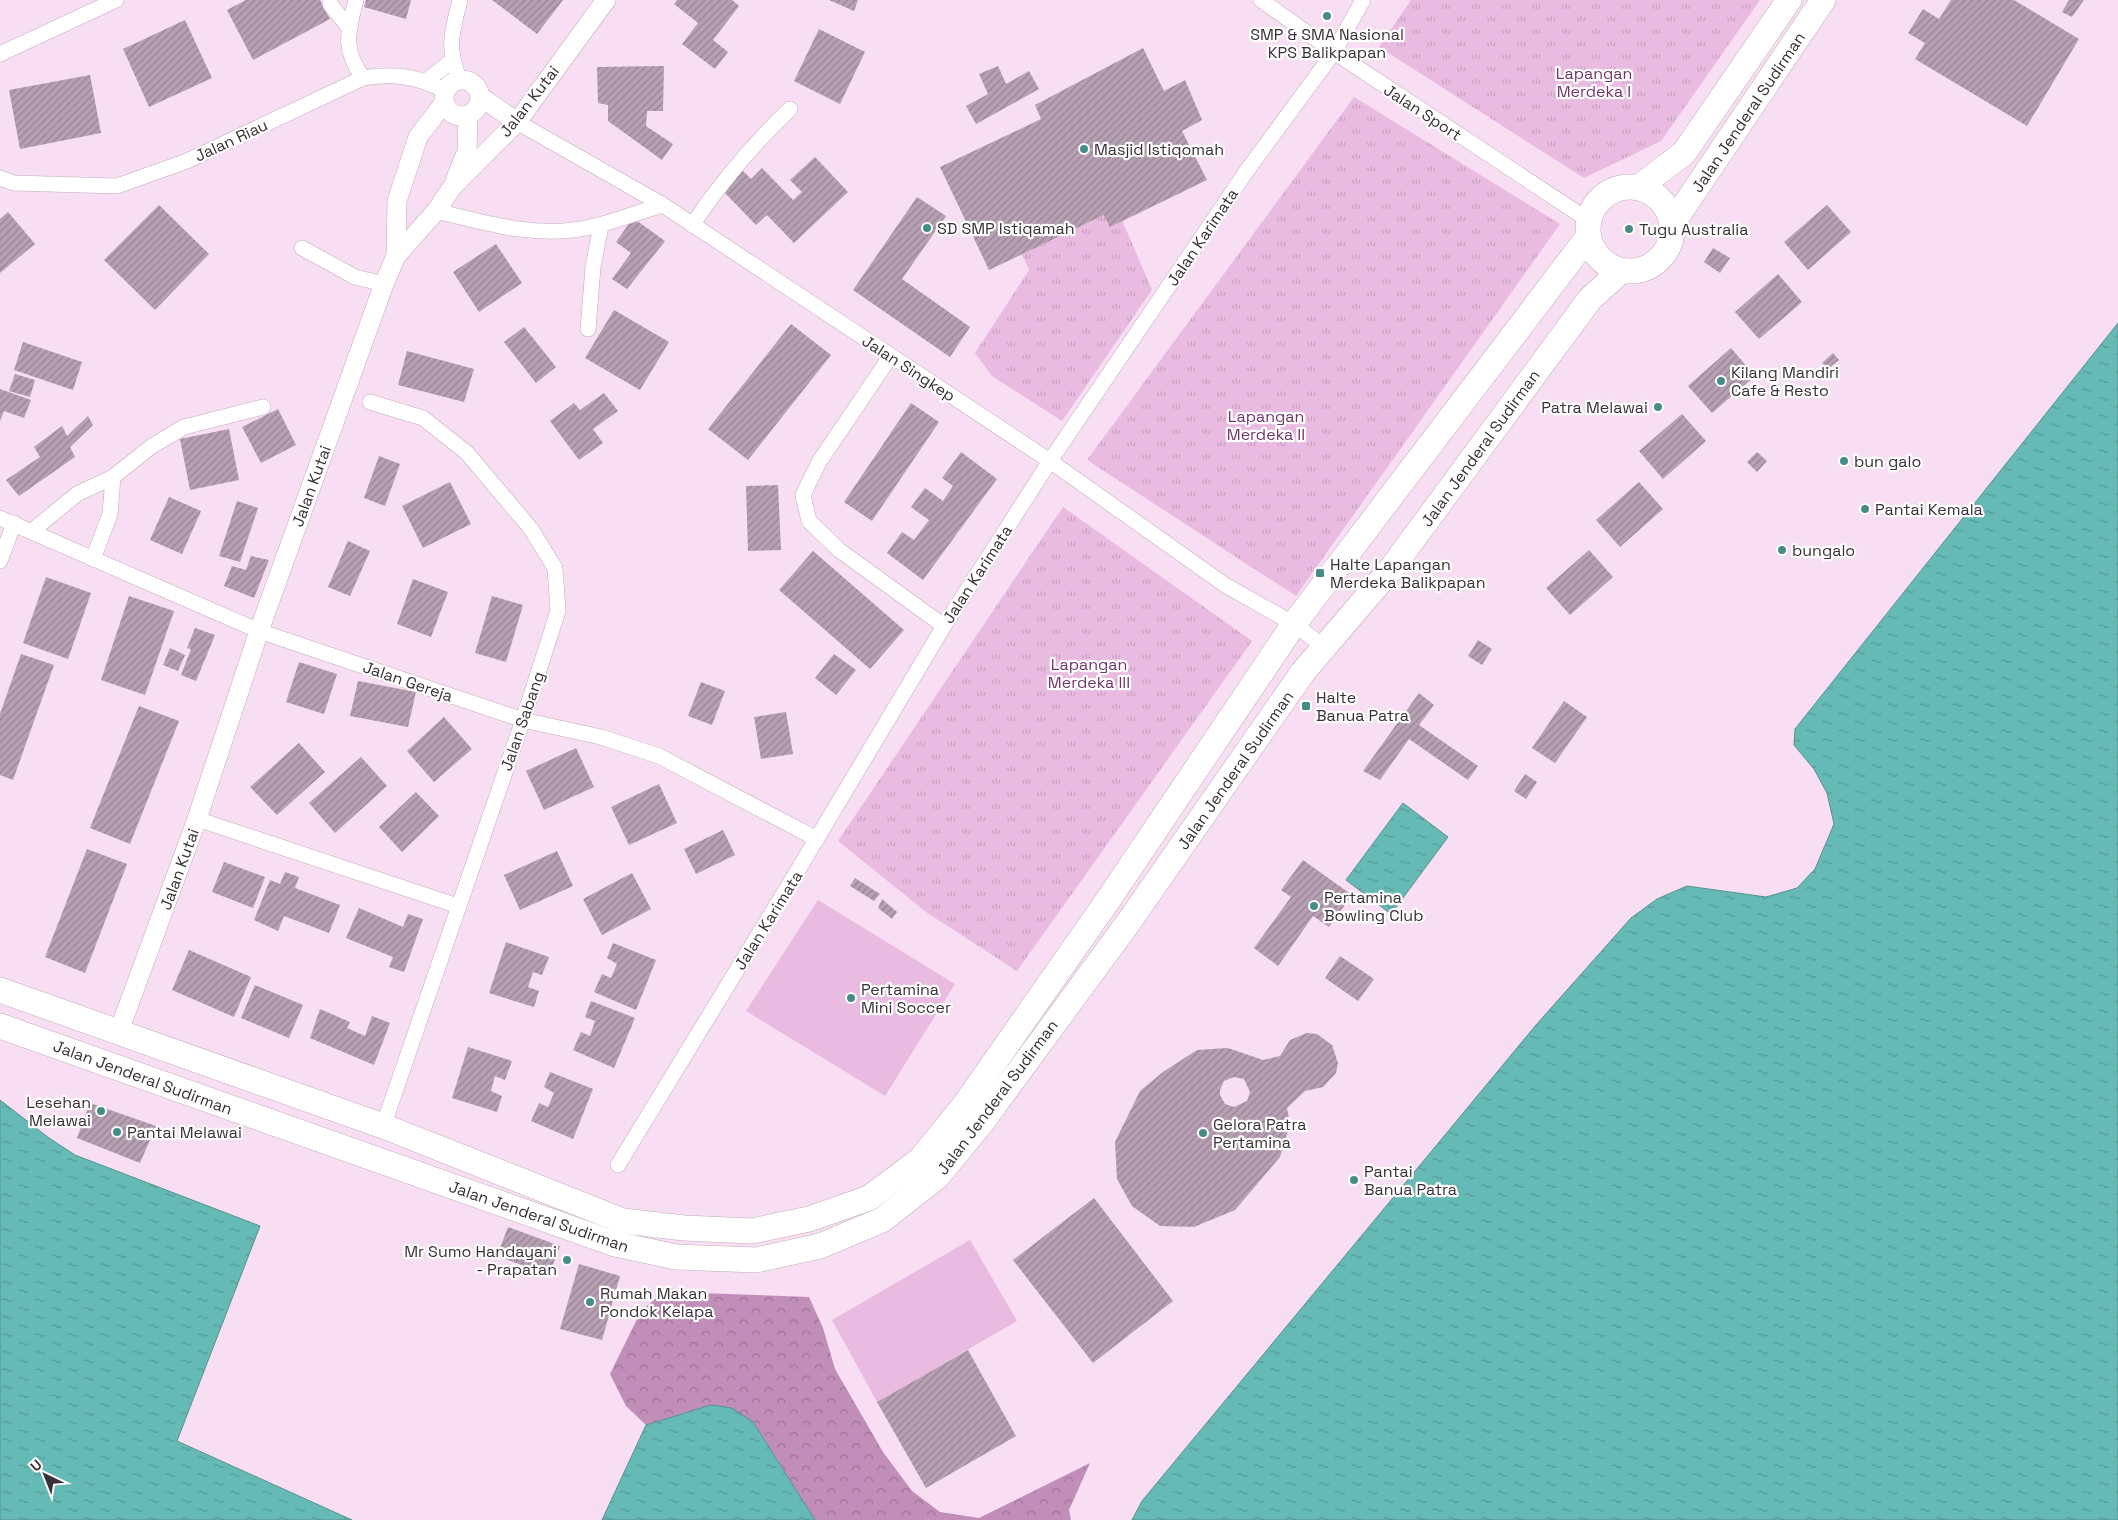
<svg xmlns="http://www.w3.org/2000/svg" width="2118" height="1520" font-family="'Space Grotesk',sans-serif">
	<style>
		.grass { fill: url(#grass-tufts) }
		.forest { fill: url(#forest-crowns) }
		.pitch { fill: #e9bbe1 }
		.water { fill: url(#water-ripples); stroke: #589190 }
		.building { fill: url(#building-hatch); fill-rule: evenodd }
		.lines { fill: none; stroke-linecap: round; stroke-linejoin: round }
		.minor-casing { stroke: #c2abbd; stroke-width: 16 }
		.tertiary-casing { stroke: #c2abbd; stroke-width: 20 }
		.trunk-casing { stroke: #c2abbd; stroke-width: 26 }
		.minor { stroke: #fff; stroke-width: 15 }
		.tertiary { stroke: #fff; stroke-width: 19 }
		.trunk { stroke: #fff; stroke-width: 25 }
		.poi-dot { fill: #458c89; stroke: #fff; stroke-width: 2 }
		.labels { text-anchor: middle; stroke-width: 4.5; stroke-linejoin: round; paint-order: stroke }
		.poi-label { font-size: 16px; fill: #393038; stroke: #fff; text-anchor: start }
		.park-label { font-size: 16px; fill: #72356a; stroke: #fff }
		.street-label { font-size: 16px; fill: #393038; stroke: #fff }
	</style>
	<defs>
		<pattern id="grass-tufts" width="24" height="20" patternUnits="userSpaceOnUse" patternTransform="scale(1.25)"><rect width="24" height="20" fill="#e9bbe1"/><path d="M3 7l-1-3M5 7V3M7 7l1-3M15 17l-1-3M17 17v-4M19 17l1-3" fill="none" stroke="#c9a1c2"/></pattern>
		<pattern id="forest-crowns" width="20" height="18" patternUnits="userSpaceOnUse" patternTransform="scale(1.25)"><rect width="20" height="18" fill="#c08eb8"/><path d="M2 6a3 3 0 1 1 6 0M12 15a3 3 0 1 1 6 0" fill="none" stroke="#9d7497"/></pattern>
		<pattern id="water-ripples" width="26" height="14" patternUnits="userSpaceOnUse" patternTransform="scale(1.25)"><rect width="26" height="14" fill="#66bab5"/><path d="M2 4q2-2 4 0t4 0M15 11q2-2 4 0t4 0" fill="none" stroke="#559894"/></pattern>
		<pattern id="building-hatch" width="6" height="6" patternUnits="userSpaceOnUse" patternTransform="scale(1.25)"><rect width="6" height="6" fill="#b7a0b3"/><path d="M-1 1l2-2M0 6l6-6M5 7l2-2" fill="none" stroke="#968393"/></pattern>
	</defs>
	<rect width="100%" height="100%" fill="#f7def2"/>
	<g class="grass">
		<polygon points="1411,0 1760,0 1661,141 1584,178 1379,47"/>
		<polygon points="1354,97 1560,224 1296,596 1087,460"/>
		<polygon points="1104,215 1122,220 1152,290 1062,421 992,376 975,353 1029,270 1022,254"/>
		<polygon points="1063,507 1252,641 1017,971 926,912 838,841"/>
	</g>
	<polygon class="forest" points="668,1288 699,1293 809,1297 823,1328 835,1369 883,1452 912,1491 940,1512 979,1518 1090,1463 1069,1510 1071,1520 815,1520 753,1422 711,1405 646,1425 626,1406 610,1374 641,1311"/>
	<g class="pitch">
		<polygon points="818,900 955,984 885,1096 746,1011"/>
		<polygon points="970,1240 1017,1321 877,1402 832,1320"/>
	</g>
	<g class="water">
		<polygon points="2118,323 2118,1520 1132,1520 1142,1501 1536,1025 1631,918 1657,899 1687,886 1766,897 1797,888 1815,869 1834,824 1827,793 1814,769 1794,745 1795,729"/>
		<polygon points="1403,803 1448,837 1391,914 1346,880"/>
		<polygon points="0,1100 49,1138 75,1155 260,1226 177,1441 352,1520 0,1520"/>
		<polygon points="711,1405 732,1408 753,1422 815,1520 602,1520 646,1425"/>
	</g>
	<g class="building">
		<polygon points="246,0 320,0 330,19 253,60 227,10"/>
		<polygon points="366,0 411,0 406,19 364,7"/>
		<polygon points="492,0 563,0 537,34"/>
		<polygon points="677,0 732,0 739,6 713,40 728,52 715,69 682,44 698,23 674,4"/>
		<polygon points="829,0 858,0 854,11"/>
		<polygon points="1951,0 2014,0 2079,39 2027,126 1915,59 1925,43 1908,33 1923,9 1939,19"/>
		<polygon points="2069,0 2084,0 2072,17 2062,12"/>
		<polygon points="185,20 212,78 149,107 123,49"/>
		<polygon points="819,29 865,52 840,104 794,81"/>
		<polygon points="1143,48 1164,91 1185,80 1202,120 1182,131 1207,180 1110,227 1104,215 989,270 940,167 1041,119 1035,105"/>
		<polygon points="664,66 663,111 647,111 646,126 673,144 662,160 608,121 608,105 598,103 597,67"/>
		<polygon points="998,66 1006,84 1029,71 1039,89 976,124 966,106 988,94 979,74"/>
		<polygon points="90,75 101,133 20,149 9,90"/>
		<polygon points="815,157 848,192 794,243 767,215 756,225 722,190 743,171 751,179 762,168 793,200 802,192 790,180"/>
		<polygon points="917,197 946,216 902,279 970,327 950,357 853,290"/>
		<polygon points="159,205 209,254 155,310 104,260"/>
		<polygon points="1827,205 1851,232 1808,270 1784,242"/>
		<polygon points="8,212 35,244 0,273 0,219"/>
		<polygon points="633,218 665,241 627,289 612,279 631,253 616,242"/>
		<polygon points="496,244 522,283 479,312 453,272"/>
		<polygon points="1713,248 1730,258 1720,273 1704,262"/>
		<polygon points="1778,274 1802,302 1759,339 1735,312"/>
		<polygon points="614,310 669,342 640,390 585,358"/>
		<polygon points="791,324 831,355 748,460 708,429"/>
		<polygon points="524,327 556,367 536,383 504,342"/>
		<polygon points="23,342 82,362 73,390 14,370"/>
		<polygon points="1731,348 1755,376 1712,413 1688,386"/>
		<polygon points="407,351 474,369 464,402 398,385"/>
		<polygon points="1833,353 1839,360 1828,369 1822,363"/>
		<polygon points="15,374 35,380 30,397 9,391"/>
		<polygon points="0,389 31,400 24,418 4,411 0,421"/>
		<polygon points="604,393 618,411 593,429 603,443 579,460 550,421 574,403 580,410"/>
		<polygon points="911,403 939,422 872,521 844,502"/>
		<polygon points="278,409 296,445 261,463 242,427"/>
		<polygon points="1682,414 1706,441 1663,479 1639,451"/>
		<polygon points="88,416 93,425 70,447 75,457 19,496 6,480 40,457 34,447 62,426 67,436"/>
		<polygon points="229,429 239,480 190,490 180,439"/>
		<polygon points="961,452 997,479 923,580 887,553 902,532 914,540 929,520 911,507 925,488 943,501 953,486 942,478"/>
		<polygon points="1757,452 1767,461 1757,472 1747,462"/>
		<polygon points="379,456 400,464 385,506 364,498"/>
		<polygon points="450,482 471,524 423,548 402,506"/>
		<polygon points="1639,482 1663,509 1620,547 1596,520"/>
		<polygon points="778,485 781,550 748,551 746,486"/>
		<polygon points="169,497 201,511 182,554 150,540"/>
		<polygon points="237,501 258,508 240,562 219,556"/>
		<polygon points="348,541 370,551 350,596 328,587"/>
		<polygon points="1589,550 1613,577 1570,615 1546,588"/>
		<polygon points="813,551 904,630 870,669 779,590"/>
		<polygon points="251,556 269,560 254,598 224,586 232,566 246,570"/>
		<polygon points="46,577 91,593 68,659 23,643"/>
		<polygon points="413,579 448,592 431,637 397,624"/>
		<polygon points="129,596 174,611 145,695 101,680"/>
		<polygon points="492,596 523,605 506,662 475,653"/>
		<polygon points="195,628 215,635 196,681 181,675 191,649 187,648"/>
		<polygon points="1478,640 1492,649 1482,665 1468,656"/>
		<polygon points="170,648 185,655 178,671 163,665"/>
		<polygon points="21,654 54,665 13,780 0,775 0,714"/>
		<polygon points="834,654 856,670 836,695 815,678"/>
		<polygon points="299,662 337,674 324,714 286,702"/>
		<polygon points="358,681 416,692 408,727 350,716"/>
		<polygon points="701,682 725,691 712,725 688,716"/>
		<polygon points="1419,693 1434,705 1419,725 1478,766 1468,780 1409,739 1380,780 1363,771"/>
		<polygon points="1564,701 1587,717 1555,763 1532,748"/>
		<polygon points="139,706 179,721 130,844 90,828"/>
		<polygon points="786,712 793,754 761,759 754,717"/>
		<polygon points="444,717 472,749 434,782 407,751"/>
		<polygon points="299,743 325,772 277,815 250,787"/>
		<polygon points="576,748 594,787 544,810 526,771"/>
		<polygon points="361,757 387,786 335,833 309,803"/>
		<polygon points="1525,774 1537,782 1526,799 1514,791"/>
		<polygon points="659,784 677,823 629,845 611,807"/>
		<polygon points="416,792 439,816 402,852 379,827"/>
		<polygon points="723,830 735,855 696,874 684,849"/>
		<polygon points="87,849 127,864 85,973 45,957"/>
		<polygon points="557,851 573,886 520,910 504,875"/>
		<polygon points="1303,860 1352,895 1329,927 1313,916 1278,966 1254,948 1291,897 1281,890"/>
		<polygon points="224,862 265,877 253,908 212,892"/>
		<polygon points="285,872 299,877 295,888 340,905 329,933 284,916 278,931 254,920 270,880 280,884"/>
		<polygon points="632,873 651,909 602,935 583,899"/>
		<polygon points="855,878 880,894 874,901 850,886"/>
		<polygon points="882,899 897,912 892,919 878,908"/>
		<polygon points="359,908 403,927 408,914 423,919 404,972 389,967 393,957 346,938"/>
		<polygon points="506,942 549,957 542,975 533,972 528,987 539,991 534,1007 489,993"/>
		<polygon points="613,943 656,960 636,1010 594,992 602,974 611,978 617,964 607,958"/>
		<polygon points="189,950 251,977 234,1017 172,990"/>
		<polygon points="1340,956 1374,979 1358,1001 1325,978"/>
		<polygon points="255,985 303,1005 289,1038 241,1018"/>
		<polygon points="591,1001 635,1018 614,1068 573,1050 581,1032 590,1036 595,1021 585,1017"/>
		<polygon points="320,1009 350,1022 347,1028 365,1036 372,1016 390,1023 374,1065 310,1038"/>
		<path d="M 1307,1033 L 1317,1034 L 1332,1045 L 1338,1063 L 1336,1073 L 1323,1087 L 1305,1091 L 1287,1108 L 1290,1124 L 1280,1157 L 1235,1210 L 1194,1227 L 1160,1226 L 1132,1206 L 1117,1179 L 1115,1142 L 1140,1091 L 1163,1072 L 1197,1050 L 1228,1048 L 1263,1060 L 1280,1056 L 1290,1040 ZM 1234,1077 L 1244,1079 L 1250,1092 L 1247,1101 L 1234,1107 L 1225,1104 L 1220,1095 L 1220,1090 L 1224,1081 Z"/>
		<polygon points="468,1047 512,1061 505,1080 495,1076 491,1091 502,1096 497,1112 452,1098"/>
		<polygon points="550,1072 593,1089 573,1139 531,1121 539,1103 548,1107 554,1093 544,1087"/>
		<polygon points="90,1103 156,1126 140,1163 77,1138"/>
		<polygon points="1094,1198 1173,1301 1093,1363 1013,1260"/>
		<polygon points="508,1227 560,1246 549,1275 497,1256"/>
		<polygon points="579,1264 620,1276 602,1340 560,1329"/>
		<polygon points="968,1350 1016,1436 926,1488 877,1402"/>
	</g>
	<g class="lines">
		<g class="minor-casing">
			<g id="minor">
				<path d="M 356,0 C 348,32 342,49 363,78"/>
				<path d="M 460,0 C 452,33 446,48 460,80"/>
				<polyline points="1261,0 1334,52 1588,220"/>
				<polyline points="330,4 350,29"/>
				<polyline points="0,54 116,0"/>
				<polyline points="426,81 452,61"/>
				<polyline points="517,122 663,205 1050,461 1225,585 1294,624 1323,646"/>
				<path d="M 0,178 L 14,183 L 117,186 L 187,161 L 363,78 C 393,73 418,76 445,91"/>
				<path d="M 436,211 C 485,223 535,238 586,228 C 612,223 637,212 663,205"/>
				<path d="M 692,225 C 722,181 752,145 790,109"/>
				<polyline points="302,248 355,277 384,284"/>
				<polyline points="588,329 593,267 601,225"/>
				<polyline points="890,357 819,462 803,495 809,521 839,550 944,626"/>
				<polyline points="370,402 423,418 467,453 531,529 555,568 558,611 523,720 387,1115"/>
				<polyline points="0,518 259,631 523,720 601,737 659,756 817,839"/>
				<polyline points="32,531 77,494 113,477 152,446 184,427 263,407"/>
				<polyline points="93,559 110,514 113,477"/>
				<polyline points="0,561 14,523"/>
				<polyline points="197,819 458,906"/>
				<polyline points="618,1165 801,865 944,626 1050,461 1248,169 1334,52 1363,0"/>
			</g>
		</g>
		<g class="tertiary-casing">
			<g id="tertiary">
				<circle cx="462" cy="98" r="18"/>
				<polyline points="481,97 517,122"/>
				<polyline points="456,178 467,151 468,116"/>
				<polyline points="396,256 397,201 418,137 444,103"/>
				<polyline points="119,1031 197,819 259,631 384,284 396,256 436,211 453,186 517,122 606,0"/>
			</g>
		</g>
		<g class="trunk-casing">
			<g id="trunk">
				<circle cx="1630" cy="229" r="42"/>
				<polyline points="1639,187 1684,153 1789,0"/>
				<polyline points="1672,224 1823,0"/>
				<polyline points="0,990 383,1126 623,1221 684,1228 752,1231 809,1219 869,1198 920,1160 964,1106 1106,903 1294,624 1588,237"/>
				<polyline points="0,1026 615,1244 676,1257 756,1260 820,1246 882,1220 937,1177 982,1122 1128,923 1303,672 1391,569 1590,299 1621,271"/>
			</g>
		</g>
		<use href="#minor" class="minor"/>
		<use href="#tertiary" class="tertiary"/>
		<use href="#trunk" class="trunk"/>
	</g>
	<g class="poi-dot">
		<circle cx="1327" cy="16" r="5"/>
		<circle cx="1084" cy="149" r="5"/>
		<circle cx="927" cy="228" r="5"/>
		<circle cx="1629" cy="229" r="5"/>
		<circle cx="1721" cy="381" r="5"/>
		<circle cx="1658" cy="407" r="5"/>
		<circle cx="1844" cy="461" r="5"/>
		<circle cx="1865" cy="509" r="5"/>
		<circle cx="1782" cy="550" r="5"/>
		<rect x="1315" y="568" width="10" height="10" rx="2.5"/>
		<rect x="1301" y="701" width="10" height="10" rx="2.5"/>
		<circle cx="1314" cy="906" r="5"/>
		<circle cx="851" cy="998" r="5"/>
		<circle cx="101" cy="1111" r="5"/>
		<circle cx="117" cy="1132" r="5"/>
		<circle cx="1203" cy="1133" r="5"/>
		<circle cx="1354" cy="1180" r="5"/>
		<circle cx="567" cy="1260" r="5"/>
		<circle cx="590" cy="1302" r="5"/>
	</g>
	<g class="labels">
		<g class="poi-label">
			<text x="1327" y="40" text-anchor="middle">SMP &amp; SMA Nasional<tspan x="1327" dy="18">KPS Balikpapan</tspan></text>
			<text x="1094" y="155">Masjid Istiqomah</text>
			<text x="937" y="234">SD SMP Istiqamah</text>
			<text x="1639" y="235">Tugu Australia</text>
			<text x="1731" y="378">Kilang Mandiri<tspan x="1731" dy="18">Cafe &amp; Resto</tspan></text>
			<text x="1648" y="413" text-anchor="end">Patra Melawai</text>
			<text x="1854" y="467">bun galo</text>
			<text x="1875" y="515">Pantai Kemala</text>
			<text x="1792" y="556">bungalo</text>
			<text x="1330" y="570">Halte Lapangan<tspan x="1330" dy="18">Merdeka Balikpapan</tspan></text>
			<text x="1316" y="703">Halte<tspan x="1316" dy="18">Banua Patra</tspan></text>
			<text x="1324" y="903">Pertamina<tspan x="1324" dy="18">Bowling Club</tspan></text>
			<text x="861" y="995">Pertamina<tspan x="861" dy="18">Mini Soccer</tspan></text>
			<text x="91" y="1108" text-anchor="end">Lesehan<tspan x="91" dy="18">Melawai</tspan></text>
			<text x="1213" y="1130">Gelora Patra<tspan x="1213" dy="18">Pertamina</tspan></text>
			<text x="127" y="1138">Pantai Melawai</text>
			<text x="1364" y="1177">Pantai<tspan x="1364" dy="18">Banua Patra</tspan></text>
			<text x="557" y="1257" text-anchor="end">Mr Sumo Handayani<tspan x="557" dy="18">- Prapatan</tspan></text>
			<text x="600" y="1299">Rumah Makan<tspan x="600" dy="18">Pondok Kelapa</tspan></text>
		</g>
		<g class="park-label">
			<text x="1594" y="79">Lapangan<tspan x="1594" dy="18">Merdeka I</tspan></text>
			<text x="1266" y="422">Lapangan<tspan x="1266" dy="18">Merdeka II</tspan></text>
			<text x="1089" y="670">Lapangan<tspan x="1089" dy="18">Merdeka III</tspan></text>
		</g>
		<g class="street-label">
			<text transform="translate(529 101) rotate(-52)" y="6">Jalan Kutai</text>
			<text transform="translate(1423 112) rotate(33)" y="6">Jalan Sport</text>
			<text transform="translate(1748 112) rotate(-56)" y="6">Jalan Jenderal Sudirman</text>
			<text transform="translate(231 140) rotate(-25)" y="6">Jalan Riau</text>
			<text transform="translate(1202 237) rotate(-56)" y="6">Jalan Karimata</text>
			<text transform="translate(909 368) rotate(33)" y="6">Jalan Singkep</text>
			<text transform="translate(1480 448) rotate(-54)" y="6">Jalan Jenderal Sudirman</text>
			<text transform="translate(311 486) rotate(-70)" y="6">Jalan Kutai</text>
			<text transform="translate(977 574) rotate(-57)" y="6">Jalan Karimata</text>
			<text transform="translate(408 681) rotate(19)" y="6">Jalan Gereja</text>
			<text transform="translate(522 721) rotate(-71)" y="6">Jalan Sabang</text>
			<text transform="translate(1235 770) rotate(-55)" y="6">Jalan Jenderal Sudirman</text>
			<text transform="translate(179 869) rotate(-70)" y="6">Jalan Kutai</text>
			<text transform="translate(768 920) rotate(-58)" y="6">Jalan Karimata</text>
			<text transform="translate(143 1077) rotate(20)" y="6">Jalan Jenderal Sudirman</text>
			<text transform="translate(997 1097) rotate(-53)" y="6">Jalan Jenderal Sudirman</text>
			<text transform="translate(539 1216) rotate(19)" y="6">Jalan Jenderal Sudirman</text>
		</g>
	</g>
	<g transform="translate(45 1475) rotate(317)" stroke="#ffffff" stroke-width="4" paint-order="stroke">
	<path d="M0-4L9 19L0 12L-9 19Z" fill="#393038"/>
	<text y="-8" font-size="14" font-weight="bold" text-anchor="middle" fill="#393038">U</text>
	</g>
</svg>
